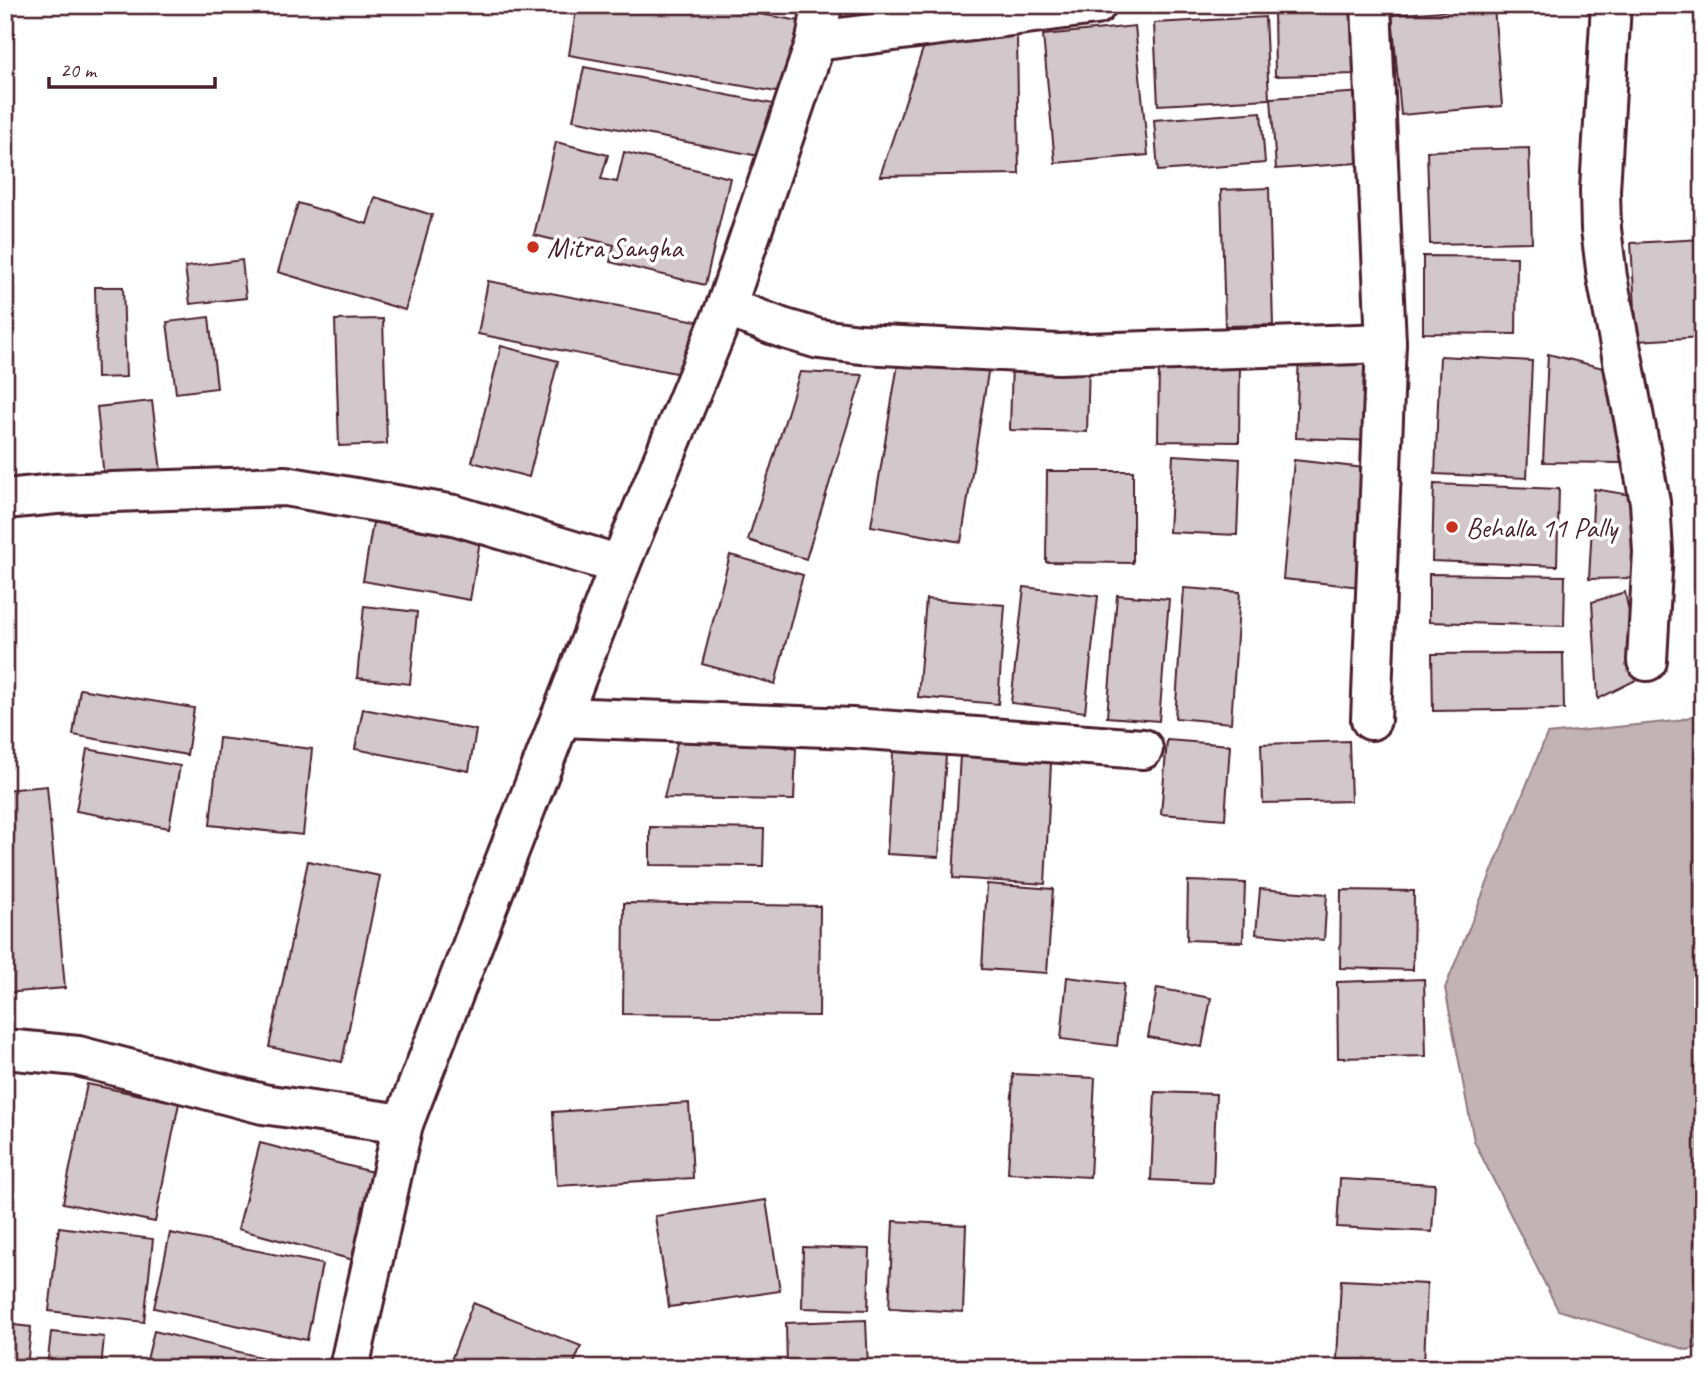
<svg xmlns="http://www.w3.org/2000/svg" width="1708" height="1373" font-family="Caveat,sans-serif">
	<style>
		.water { fill: #c1b3b6; stroke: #91787e; stroke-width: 2 }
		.building { fill: #d2c7cb; stroke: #4a1f2b; stroke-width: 2 }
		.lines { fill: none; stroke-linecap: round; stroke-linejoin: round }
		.minor-casing { stroke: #4a1f2b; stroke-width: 44 }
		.tertiary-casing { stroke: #4a1f2b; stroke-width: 44 }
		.minor { stroke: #fff; stroke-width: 38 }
		.tertiary { stroke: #fff; stroke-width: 38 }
		.poi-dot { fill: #c8321e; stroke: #fff; stroke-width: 2.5 }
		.labels { text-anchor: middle; stroke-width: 7; stroke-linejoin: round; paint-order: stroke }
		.poi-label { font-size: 28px; fill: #4a1f2b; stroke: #fff; text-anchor: start }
	</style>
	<rect width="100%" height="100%" fill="#fff"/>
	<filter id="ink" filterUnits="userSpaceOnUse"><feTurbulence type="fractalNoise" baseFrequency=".0143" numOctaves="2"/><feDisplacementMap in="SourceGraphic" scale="14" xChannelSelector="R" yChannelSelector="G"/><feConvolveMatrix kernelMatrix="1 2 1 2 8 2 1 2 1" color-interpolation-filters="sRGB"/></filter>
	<g filter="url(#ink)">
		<polygon class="water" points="1703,713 1703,1346 1687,1350 1558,1310 1474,1141 1445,988 1547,734 1676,721"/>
		<g class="building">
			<polygon points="577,5 710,5 805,22 793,95 569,55"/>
			<polygon points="1494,7 1502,106 1401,115 1392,15"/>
			<polygon points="1703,7 1703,96 1695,8"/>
			<polygon points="1354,8 1356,74 1275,76 1274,11"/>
			<polygon points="1265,17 1269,99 1158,105 1154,23"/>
			<polygon points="1135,26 1148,155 1055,163 1043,35"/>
			<polygon points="1017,36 1019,174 880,176 927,37"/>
			<polygon points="584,67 773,104 764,157 573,120"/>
			<polygon points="1364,92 1370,162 1276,169 1271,98"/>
			<polygon points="1261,112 1265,163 1158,171 1154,120"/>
			<polygon points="1696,128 1703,128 1703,200"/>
			<polygon points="556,142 608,155 601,179 617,182 624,152 730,178 705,285 610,262 614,245 581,237 578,246 534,235"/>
			<polygon points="1529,148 1532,242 1430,244 1427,151"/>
			<polygon points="1269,188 1273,325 1225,326 1221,190"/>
			<polygon points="375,197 432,215 405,310 278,272 298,203 367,224"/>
			<polygon points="1703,239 1703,337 1637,341 1631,243"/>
			<polygon points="1423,256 1517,257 1516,334 1423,333"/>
			<polygon points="242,260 246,298 190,304 185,267"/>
			<polygon points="488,281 702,322 691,376 478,334"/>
			<polygon points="95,287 123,287 126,377 97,378"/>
			<polygon points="209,317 217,388 176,393 167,322"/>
			<polygon points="383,319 387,444 339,446 335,320"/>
			<polygon points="501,346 558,361 529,477 472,462"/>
			<polygon points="900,352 989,366 961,542 871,526"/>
			<polygon points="1299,352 1377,356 1374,441 1296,438"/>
			<polygon points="1548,354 1607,369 1621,463 1543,462"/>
			<polygon points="1440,356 1532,361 1527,478 1435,474"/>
			<polygon points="1159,361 1240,363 1239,442 1158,441"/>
			<polygon points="1012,362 1089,364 1087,432 1010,430"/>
			<polygon points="800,372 863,375 806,559 748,540"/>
			<polygon points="152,401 161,471 104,478 97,407"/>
			<polygon points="1173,455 1240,459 1237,535 1169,532"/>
			<polygon points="1294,460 1373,469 1361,587 1283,579"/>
			<polygon points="1047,471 1133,471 1133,563 1046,562"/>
			<polygon points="1434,484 1559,489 1557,566 1432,561"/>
			<polygon points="1594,489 1637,496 1634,578 1589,579"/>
			<polygon points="373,522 480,541 470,600 363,581"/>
			<polygon points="730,555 803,575 775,684 702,664"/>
			<polygon points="1429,574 1565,576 1564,626 1429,622"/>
			<polygon points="1024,587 1098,596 1085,712 1011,703"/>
			<polygon points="1184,588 1240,592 1231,723 1175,718"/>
			<polygon points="1625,592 1642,677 1598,699 1592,602"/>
			<polygon points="1117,595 1169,599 1159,721 1107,717"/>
			<polygon points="926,599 1005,605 998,704 918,697"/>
			<polygon points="364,606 417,612 410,684 357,678"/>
			<polygon points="1563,653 1564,709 1433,711 1432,654"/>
			<polygon points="80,689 194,708 187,755 73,735"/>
			<polygon points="363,709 476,730 469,771 355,749"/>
			<polygon points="680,730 796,749 794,800 664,798"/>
			<polygon points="894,737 947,740 939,857 887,854"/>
			<polygon points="961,737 1052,743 1045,884 953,878"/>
			<polygon points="219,738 312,749 303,835 210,825"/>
			<polygon points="1167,740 1230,745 1225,819 1161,814"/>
			<polygon points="1349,741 1351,801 1263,803 1261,744"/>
			<polygon points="87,749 180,766 169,828 76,811"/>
			<polygon points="47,786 65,988 5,993 5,790"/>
			<polygon points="650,827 764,829 763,866 650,865"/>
			<polygon points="308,861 380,876 342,1062 269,1047"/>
			<polygon points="1188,881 1245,883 1243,942 1187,940"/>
			<polygon points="987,884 1053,889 1047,973 982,969"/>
			<polygon points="1260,889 1327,894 1324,940 1256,934"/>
			<polygon points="1341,890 1414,891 1413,970 1340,968"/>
			<polygon points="624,903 820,906 819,1016 623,1014"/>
			<polygon points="1067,977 1124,984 1117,1046 1061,1039"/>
			<polygon points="1424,979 1426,1056 1338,1058 1337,982"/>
			<polygon points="1157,988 1211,998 1202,1047 1148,1037"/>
			<polygon points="1013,1074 1095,1078 1090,1177 1008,1173"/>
			<polygon points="87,1084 179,1103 155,1222 63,1203"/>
			<polygon points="1155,1092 1216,1094 1213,1183 1151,1180"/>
			<polygon points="689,1103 693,1178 557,1186 553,1112"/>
			<polygon points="260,1143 380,1174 357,1261 238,1229"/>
			<polygon points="1340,1179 1435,1184 1432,1232 1337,1227"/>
			<polygon points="766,1200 780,1291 669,1307 655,1216"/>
			<polygon points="893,1221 966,1225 963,1312 889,1308"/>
			<polygon points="59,1227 153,1239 144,1322 49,1311"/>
			<polygon points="170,1233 322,1264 307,1340 154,1308"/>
			<polygon points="803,1247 870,1249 868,1310 802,1308"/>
			<polygon points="1341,1280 1427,1284 1424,1365 1337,1360"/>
			<polygon points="473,1303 581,1346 572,1368 448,1368"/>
			<polygon points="866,1320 868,1368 787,1368 786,1323"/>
			<polygon points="5,1324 31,1327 27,1368 5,1368"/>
			<polygon points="154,1331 305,1368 145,1368"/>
			<polygon points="51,1332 104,1337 101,1368 47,1368"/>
		</g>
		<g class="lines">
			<g class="minor-casing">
				<g id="minor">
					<polyline points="1611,5 1600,190 1601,229 1607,277 1650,502 1653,552 1647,661"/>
					<polyline points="726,307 782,328 819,339 861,344 1059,354 1386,343"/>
					<polyline points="5,499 56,494 285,486 454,515 620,565"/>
					<polyline points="561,717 852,728 1143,749"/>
					<polyline points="1371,720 1386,343 1371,5"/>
					<polyline points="5,1049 78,1056 263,1104 403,1124"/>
				</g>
			</g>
			<g class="tertiary-casing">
				<g id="tertiary">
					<polyline points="816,41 1096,5"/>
					<polyline points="349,1368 403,1124 620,565 726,307 816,41 822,5"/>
				</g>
			</g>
			<use href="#minor" class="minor"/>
			<use href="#tertiary" class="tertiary"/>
		</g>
	</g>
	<g class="poi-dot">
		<circle cx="533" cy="247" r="7"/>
		<circle cx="1452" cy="527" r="7"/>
	</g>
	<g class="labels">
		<g class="poi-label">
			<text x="547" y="257">Mitra Sangha</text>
			<text x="1466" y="537">Behalla 11 Pally</text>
		</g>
	</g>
	<rect width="1708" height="1373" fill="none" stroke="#fff" stroke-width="28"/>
	<rect x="14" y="14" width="1680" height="1345" fill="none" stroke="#4a1f2b" stroke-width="2.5" filter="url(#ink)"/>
	<path d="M49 77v10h166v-10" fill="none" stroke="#4a1f2b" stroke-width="3.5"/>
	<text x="60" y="77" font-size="21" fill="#4a1f2b" stroke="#ffffff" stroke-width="5" paint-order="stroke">20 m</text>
</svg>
